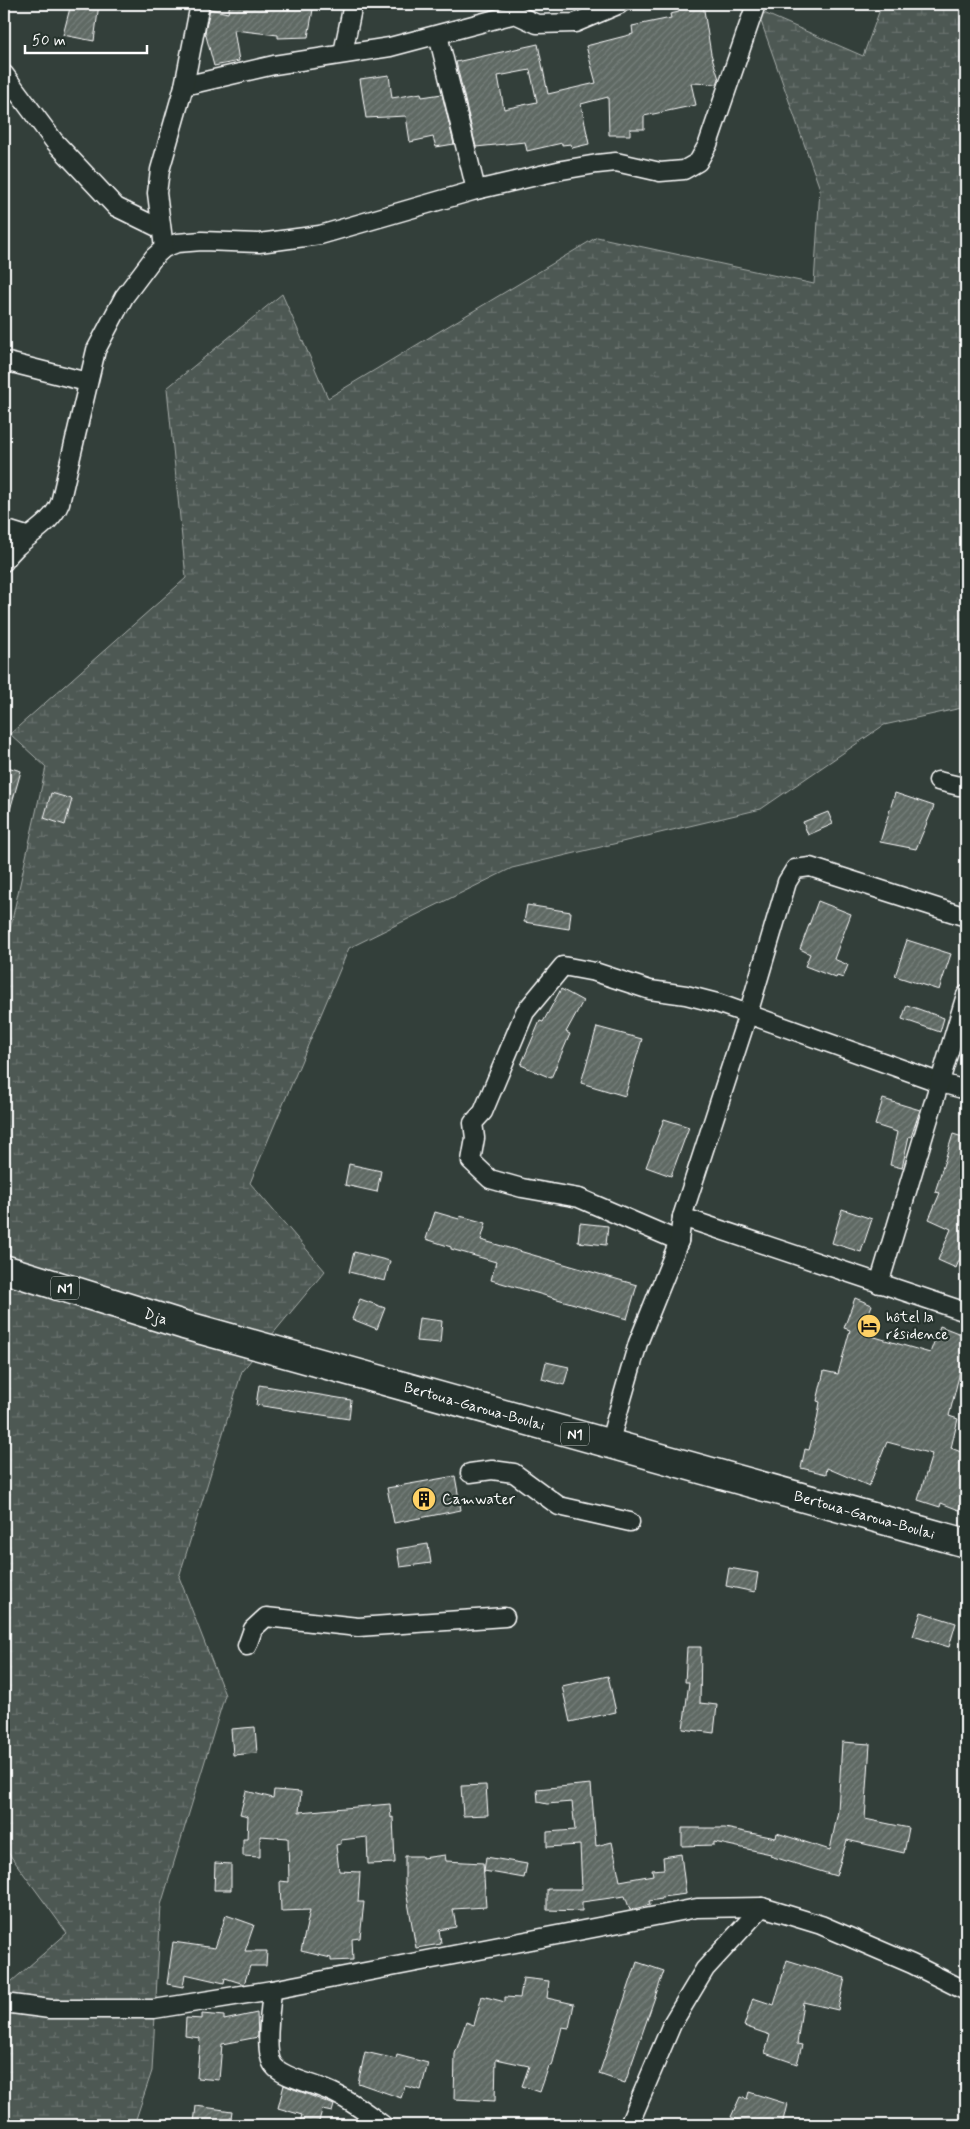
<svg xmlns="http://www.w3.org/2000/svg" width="970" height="2129" font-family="Mynerve,sans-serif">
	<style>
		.wetland { fill: url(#wetland-marsh); stroke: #a6aca9 }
		.building { fill: url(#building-hatch); stroke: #fff; fill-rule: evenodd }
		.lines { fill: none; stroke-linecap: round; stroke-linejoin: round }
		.street-casing { stroke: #fff; stroke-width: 21 }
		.highway-casing { stroke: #fff; stroke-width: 31 }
		.street { stroke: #26332d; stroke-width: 18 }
		.highway { stroke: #26332d; stroke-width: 28 }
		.labels { text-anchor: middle; stroke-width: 4.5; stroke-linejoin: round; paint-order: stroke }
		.shield { fill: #26332d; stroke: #bec2c0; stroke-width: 1 }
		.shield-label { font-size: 14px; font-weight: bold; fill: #fff }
		.street-label { font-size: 15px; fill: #fff; stroke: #26332d }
		.poi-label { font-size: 15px; fill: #fff; stroke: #26332d; text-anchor: start }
	</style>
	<defs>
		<pattern id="wetland-marsh" width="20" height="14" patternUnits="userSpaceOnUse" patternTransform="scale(1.25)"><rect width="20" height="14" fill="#4d5853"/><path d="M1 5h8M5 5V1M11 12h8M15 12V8" fill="none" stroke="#68716d"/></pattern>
		<pattern id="building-hatch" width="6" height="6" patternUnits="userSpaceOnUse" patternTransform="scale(1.25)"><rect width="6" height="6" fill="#5f6964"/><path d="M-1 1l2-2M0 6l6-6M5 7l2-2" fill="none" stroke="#77807b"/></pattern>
	</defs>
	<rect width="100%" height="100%" fill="#333f3a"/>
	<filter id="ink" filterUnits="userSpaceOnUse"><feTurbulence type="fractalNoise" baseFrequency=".02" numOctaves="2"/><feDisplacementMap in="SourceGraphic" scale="10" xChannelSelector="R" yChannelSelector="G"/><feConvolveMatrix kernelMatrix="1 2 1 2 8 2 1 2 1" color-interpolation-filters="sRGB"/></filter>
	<g filter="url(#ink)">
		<polygon class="wetland" points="882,4 966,4 966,707 884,725 761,809 512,868 349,948 250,1183 325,1271 242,1371 179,1577 225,1695 161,1905 152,2071 134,2125 4,2125 4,1988 67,1933 4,1847 4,956 46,767 10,734 186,578 167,388 282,294 328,398 597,237 814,284 820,189 757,10 863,56"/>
		<g class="building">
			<polygon points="71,4 99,4 94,41 63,35"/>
			<polygon points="230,4 314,4 308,37 278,38 278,35 234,30 239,61 214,66 205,32 210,9 228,13"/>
			<path d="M 677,4 L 703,4 L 711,54 L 719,79 L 717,84 L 691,83 L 696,105 L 644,116 L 644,129 L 630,129 L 630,135 L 609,135 L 608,97 L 581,104 L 589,144 L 572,148 L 571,144 L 562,145 L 562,143 L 527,151 L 525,142 L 476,147 L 456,62 L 538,44 L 548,94 L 596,83 L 586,46 L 633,34 L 632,26 L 671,18 L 670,14 L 679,12 ZM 530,70 L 537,102 L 504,109 L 498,76 Z"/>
			<polygon points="389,75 392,98 421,93 422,97 442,94 454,144 436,147 433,137 410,142 406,116 366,118 360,79"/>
			<polygon points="4,766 21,771 8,817 4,817"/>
			<polygon points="51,793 72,799 65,825 44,818"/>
			<polygon points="895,793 934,806 916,849 880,842"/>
			<polygon points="828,812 833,824 808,835 803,822"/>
			<polygon points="818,901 851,914 834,959 848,965 843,978 837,976 836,978 805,966 810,954 800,949"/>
			<polygon points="527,905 571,912 569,929 524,922"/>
			<polygon points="907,940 951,954 939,990 895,976"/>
			<polygon points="561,989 583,1001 566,1032 570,1034 551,1078 521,1065 540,1021 543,1022"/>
			<polygon points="907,1005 944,1018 940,1032 902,1019"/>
			<polygon points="597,1027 642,1039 625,1096 581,1083"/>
			<polygon points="883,1099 920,1110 911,1137 909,1136 902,1168 890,1165 897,1132 875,1125"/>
			<polygon points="664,1119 689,1127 671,1176 646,1167"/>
			<polygon points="953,1134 966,1138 966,1244 956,1268 938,1260 951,1229 929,1219 940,1193 935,1192"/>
			<polygon points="349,1164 381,1171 377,1192 345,1185"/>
			<polygon points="842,1209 872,1219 861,1252 832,1243"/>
			<polygon points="435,1212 459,1219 460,1216 486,1223 481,1240 637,1285 627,1319 491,1280 496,1262 451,1249 451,1247 426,1239"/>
			<polygon points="580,1223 608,1226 606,1245 578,1242"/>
			<polygon points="354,1252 390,1261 385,1281 349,1272"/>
			<polygon points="855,1298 872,1305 861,1333 930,1353 940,1326 966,1336 966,1360 963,1369 961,1368 949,1416 958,1419 951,1448 966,1454 966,1490 959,1510 941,1503 940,1507 918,1500 932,1454 887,1442 869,1486 827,1468 826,1474 801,1468 805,1449 809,1450 817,1420 820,1402 817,1401 824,1371 838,1374 850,1330 844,1328"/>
			<polygon points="360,1299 385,1308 377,1329 352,1319"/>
			<polygon points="419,1318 442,1321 440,1343 416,1341"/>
			<polygon points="546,1362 569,1367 564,1385 542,1379"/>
			<polygon points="259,1385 351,1400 349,1419 256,1405"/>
			<polygon points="455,1476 461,1510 394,1523 387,1488"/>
			<polygon points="428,1544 431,1563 400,1567 397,1549"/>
			<polygon points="729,1568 758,1573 755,1592 726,1586"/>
			<polygon points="921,1612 956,1623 949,1647 913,1636"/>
			<polygon points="687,1647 701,1647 700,1703 717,1705 714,1733 683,1729 689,1682 685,1682"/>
			<polygon points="608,1676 616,1712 570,1722 562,1686"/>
			<polygon points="255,1727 257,1753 233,1755 231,1729"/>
			<polygon points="842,1742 870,1744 865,1819 909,1828 904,1853 847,1840 836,1876 770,1856 771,1854 714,1842 714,1845 682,1846 682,1828 725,1828 776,1838 777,1833 830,1850 838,1811"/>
			<polygon points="591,1784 596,1846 612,1842 620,1881 653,1875 652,1870 664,1869 663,1857 681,1854 686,1894 662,1897 662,1899 649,1901 650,1905 630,1910 625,1896 582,1902 582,1911 547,1910 547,1889 582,1889 580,1845 547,1847 547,1832 575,1830 572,1802 547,1804 538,1802 537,1789"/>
			<polygon points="486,1785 488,1815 463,1816 461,1786"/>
			<polygon points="274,1790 301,1792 299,1812 390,1804 391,1818 393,1817 395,1863 368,1864 367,1837 341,1840 341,1844 336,1845 339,1871 360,1872 358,1902 364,1902 360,1938 352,1939 353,1960 331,1961 331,1958 301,1951 310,1910 281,1911 280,1881 289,1882 288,1838 260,1836 260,1857 243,1856 243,1839 247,1839 248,1816 240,1814 246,1791 273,1798"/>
			<polygon points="445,1855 446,1861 483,1863 486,1907 453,1909 456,1927 439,1930 441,1944 416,1948 405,1885 405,1856 422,1856 422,1858"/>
			<polygon points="486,1857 527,1864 524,1878 484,1871"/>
			<polygon points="215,1863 231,1864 231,1890 214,1890"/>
			<polygon points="226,1915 254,1925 245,1951 267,1951 266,1966 250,1966 244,1984 225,1978 224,1983 185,1974 183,1987 167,1984 173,1942 215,1948"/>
			<polygon points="787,1960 845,1978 838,2010 803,2002 797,2044 802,2045 797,2064 765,2053 770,2035 744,2026 753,1998 774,2005"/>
			<polygon points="637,1962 664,1971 625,2083 599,2074"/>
			<polygon points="523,1978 549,1981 547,1998 574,2004 569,2028 562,2027 552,2066 549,2066 540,2092 522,2086 529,2066 496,2059 495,2101 454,2099 455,2054 466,2022 474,2025 482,1996 505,2002 505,1997 520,1998"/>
			<polygon points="257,2013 258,2037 222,2044 219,2080 197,2078 200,2038 185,2036 186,2018 202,2019 202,2014 224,2016 224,2020"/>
			<polygon points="365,2052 396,2059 397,2055 428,2063 421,2090 405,2086 401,2098 358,2083"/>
			<polygon points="284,2085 334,2105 332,2112 322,2110 318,2125 299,2125 302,2115 278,2108"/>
			<polygon points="749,2092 787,2104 782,2125 764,2123 763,2125 749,2125 731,2117 740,2097 747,2099"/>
			<polygon points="196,2106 232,2111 230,2125 194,2123"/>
		</g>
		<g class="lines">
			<g class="street-casing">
				<g id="street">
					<polyline points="438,35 476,190"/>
					<polyline points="343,53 353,4"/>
					<polyline points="4,74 54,141 116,207 161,229"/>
					<polyline points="184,86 274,65 390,47 515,14 537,24 575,23 620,4"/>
					<polyline points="164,248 177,243 202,241 259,243 320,235 476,190 562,170 597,164 616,162 660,172 684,170 698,162 708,144 756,4"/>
					<polyline points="4,361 87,382"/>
					<polyline points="4,529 27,536"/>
					<path d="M 4,562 C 18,538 49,529 60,503 L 96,350 L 124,297 L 154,257 L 164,248 L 157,193 L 160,170 L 184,86 L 200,4"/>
					<polyline points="938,781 959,786 966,785"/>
					<polyline points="682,1217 748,1014 787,882 795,869 810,867 966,917"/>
					<polyline points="679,1241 579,1198 522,1188 490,1179 471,1161 475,1138 473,1123 483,1112 525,1012 563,966 595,972 650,990 686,995 717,1003 941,1083 966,1090"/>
					<polyline points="879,1284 966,995"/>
					<polyline points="609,1444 638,1343 679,1241 682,1217 966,1312"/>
					<polyline points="470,1473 492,1470 514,1473 559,1506 630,1522"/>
					<polyline points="247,1646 253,1629 266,1617 358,1627 505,1617"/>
					<path d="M 272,1990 C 271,2007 263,2053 274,2066 C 283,2078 313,2083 327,2090 C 347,2098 366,2112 383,2125"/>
					<polyline points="4,2003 50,2009 154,2009 272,1990 697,1908 762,1907 821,1925 912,1964 966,1991"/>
					<polyline points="629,2125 672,2024 705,1969 762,1907"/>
				</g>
			</g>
			<g class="highway-casing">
				<g id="highway">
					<path id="s1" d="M 4,1269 L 184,1325 L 966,1543"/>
				</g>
			</g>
			<use href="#street" class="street"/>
			<use href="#highway" class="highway"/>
		</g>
	</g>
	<defs>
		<g id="hotel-disc" transform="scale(1.25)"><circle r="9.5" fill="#ffd166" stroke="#26332d"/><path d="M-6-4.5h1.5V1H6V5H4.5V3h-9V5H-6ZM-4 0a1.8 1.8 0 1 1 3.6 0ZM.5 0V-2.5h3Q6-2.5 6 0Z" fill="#111"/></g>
		<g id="building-disc" transform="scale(1.25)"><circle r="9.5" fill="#ffd166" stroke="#26332d"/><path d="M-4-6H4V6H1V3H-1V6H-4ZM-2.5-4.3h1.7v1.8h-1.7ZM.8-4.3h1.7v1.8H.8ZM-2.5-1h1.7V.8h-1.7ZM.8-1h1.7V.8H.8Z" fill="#111"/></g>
	</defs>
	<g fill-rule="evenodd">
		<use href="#hotel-disc" x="869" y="1326"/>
		<use href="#building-disc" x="424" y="1499"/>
	</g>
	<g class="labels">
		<g class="shield">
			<rect x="51" y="1276.5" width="28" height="23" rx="4"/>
			<rect x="561" y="1422.5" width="28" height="23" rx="4"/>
		</g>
		<g class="shield-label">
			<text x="65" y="1293">N1</text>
			<text x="575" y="1439">N1</text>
		</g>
		<g class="street-label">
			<text dy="5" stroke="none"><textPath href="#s1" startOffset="159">Dja</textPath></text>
			<text dy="5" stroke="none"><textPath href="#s1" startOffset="490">Bertoua-Garoua-Boulai</textPath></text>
			<text dy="5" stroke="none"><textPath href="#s1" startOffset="895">Bertoua-Garoua-Boulai</textPath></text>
		</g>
		<g class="poi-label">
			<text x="886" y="1322">hôtel la<tspan x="886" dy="17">résidence</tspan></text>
			<text x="442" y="1504">Camwater</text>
		</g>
	</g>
	<rect width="970" height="2129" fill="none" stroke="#26332d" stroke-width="20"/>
	<rect x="10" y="10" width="950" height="2109" fill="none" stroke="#fff" stroke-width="2" filter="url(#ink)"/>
	<path d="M25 45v8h122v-8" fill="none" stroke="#ffffff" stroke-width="2.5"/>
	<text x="32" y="45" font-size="15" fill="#ffffff" stroke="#26332d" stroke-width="4" paint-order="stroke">50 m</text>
</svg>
